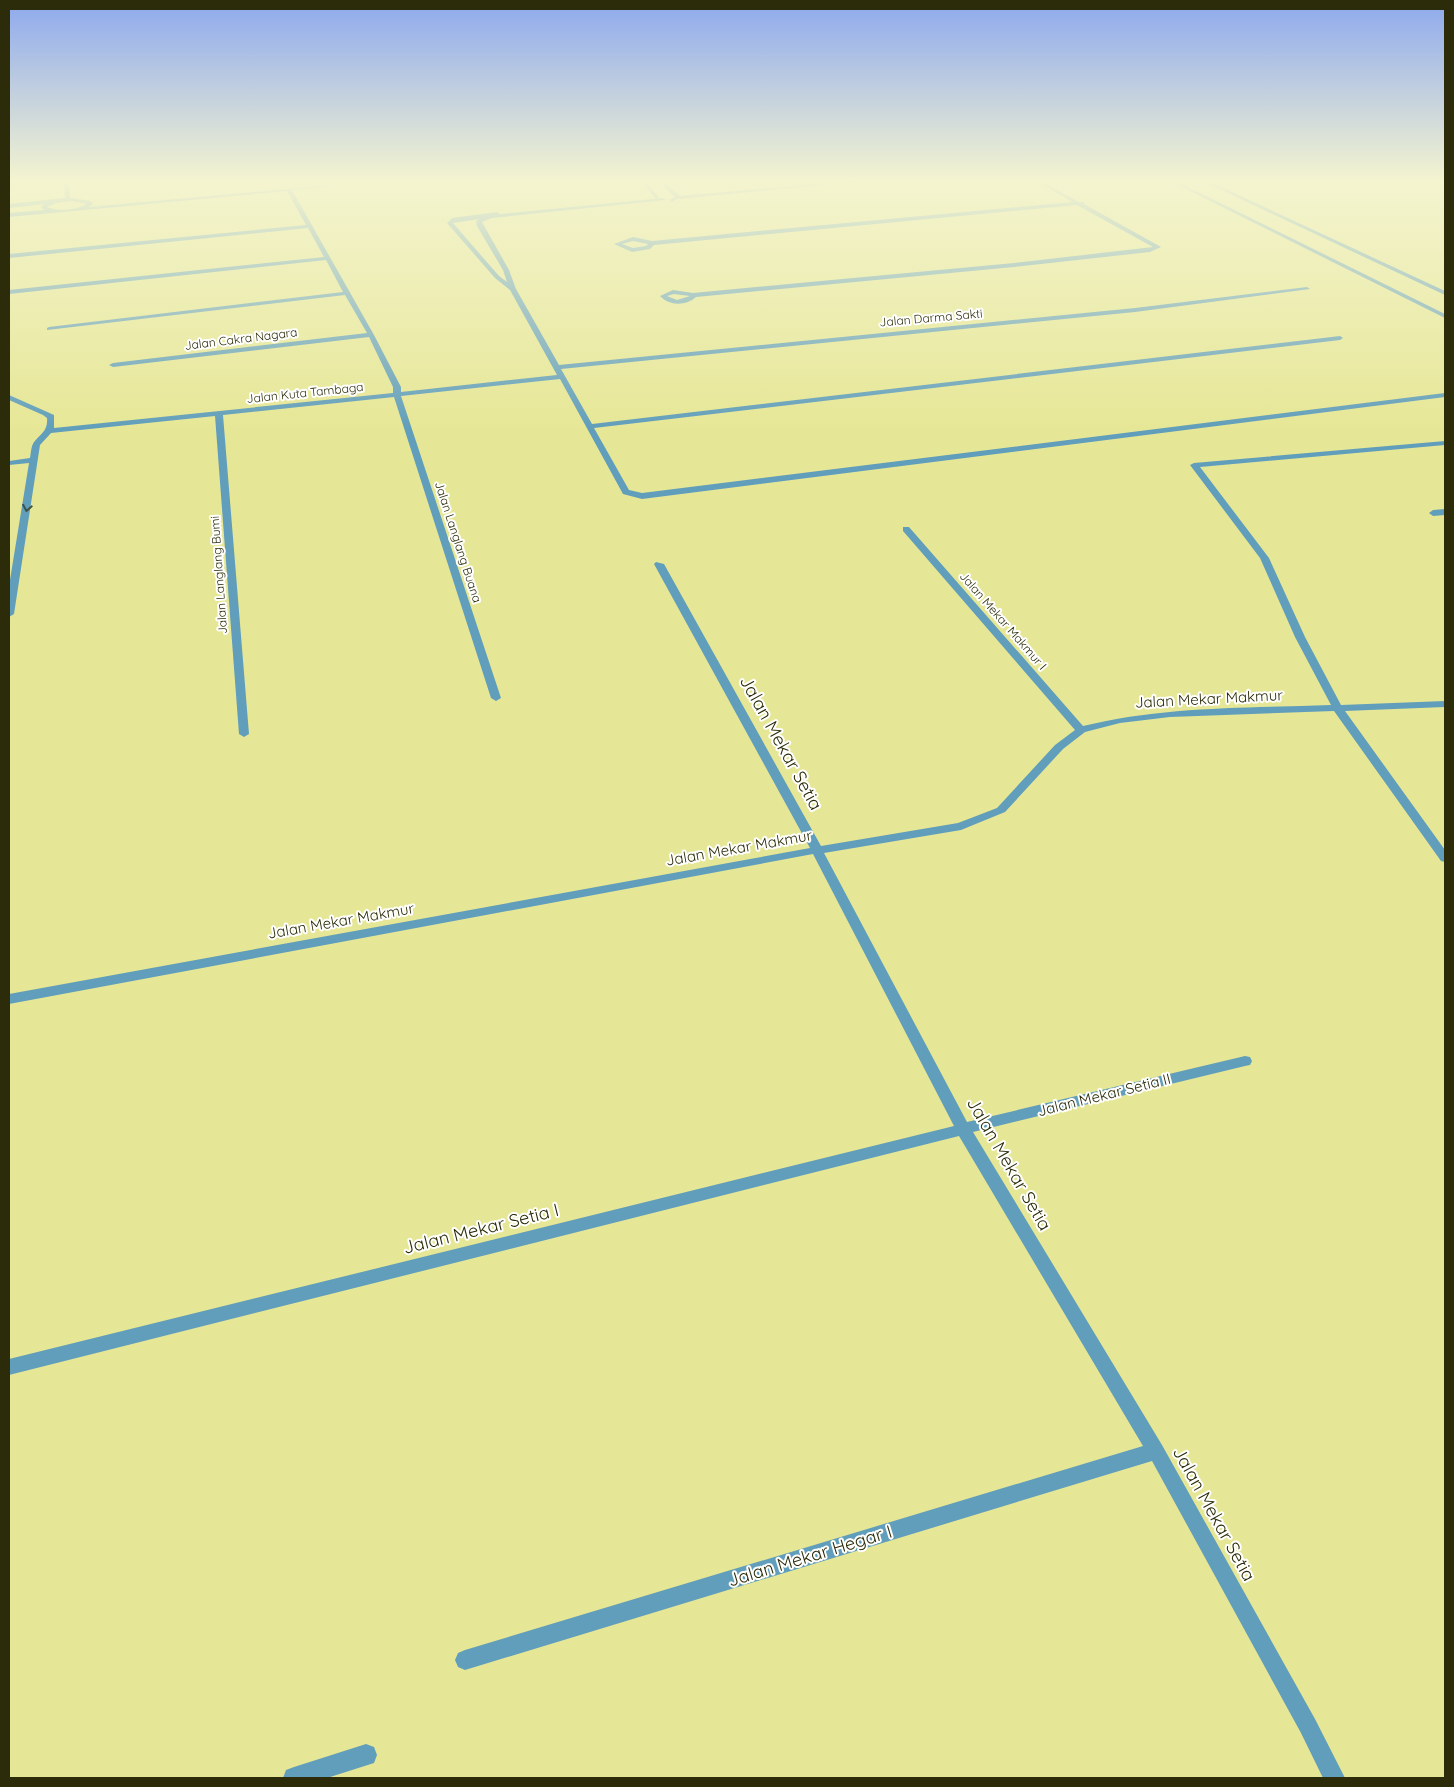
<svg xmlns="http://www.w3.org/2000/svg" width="1454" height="1787" font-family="Quicksand,sans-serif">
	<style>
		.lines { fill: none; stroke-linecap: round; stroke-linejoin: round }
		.minor { fill: #619ebb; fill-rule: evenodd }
		.oneway { stroke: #3f5448 }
		.labels { text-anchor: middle; stroke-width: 4; stroke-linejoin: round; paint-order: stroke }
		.far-street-label { font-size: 12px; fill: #2c2c0a; stroke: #fff }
		.street-label { font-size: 15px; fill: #2c2c0a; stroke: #fff }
		.near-street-label { font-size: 18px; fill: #2c2c0a; stroke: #fff }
	</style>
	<rect width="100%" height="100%" fill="#e6e796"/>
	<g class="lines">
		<g class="minor">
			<path d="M 64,179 L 69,179 L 70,198 L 91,201 L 93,204 L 89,207 L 396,179 L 292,190 L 374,335 L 401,387 L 401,392 L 557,375 L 510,290 L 495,278 L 447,223 L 452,218 L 497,212 L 500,214 L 663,198 L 666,200 L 492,218 L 482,222 L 509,270 L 516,289 L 559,365 L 1135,308 L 1307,287 L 1310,289 L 1135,312 L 561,369 L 592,424 L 1340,336 L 1343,338 L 1340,340 L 594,428 L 629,490 L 642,493 L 1445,393 L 1445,397 L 642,499 L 623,494 L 560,379 L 401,396 L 501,698 L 496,701 L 491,698 L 394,397 L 223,415 L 249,734 L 244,737 L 239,734 L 215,416 L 51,433 L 40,445 L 14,614 L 9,617 L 9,586 L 29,463 L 9,465 L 9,461 L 30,458 C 31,453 31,446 34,442 C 41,433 48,431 47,418 L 43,415 L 9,400 L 9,395 L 54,415 L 54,428 L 393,393 L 393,387 L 369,337 L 113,367 L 109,365 L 113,363 L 367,333 L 345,295 L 47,330 L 47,328 L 49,327 L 343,292 L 326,260 L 9,294 L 9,290 L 324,257 L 308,228 L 9,258 L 9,254 L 306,225 L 287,191 L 9,217 L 9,213 L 44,210 L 41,207 L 44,204 L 9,208 L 9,204 L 65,198 ZM 72,201 L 87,204 C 77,210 59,212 47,207 L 56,203 ZM 479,219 L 476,221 L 477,226 L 503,270 L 507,282 L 499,276 L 453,223 Z"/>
			<polygon points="639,179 644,179 659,198 655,198"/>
			<polygon points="655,179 661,179 680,196 870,179 886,179 677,199 672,202 669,200 675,197"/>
			<path d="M 1032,179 L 1037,179 L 1079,202 L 1084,202 L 1084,204 L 1161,247 L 1150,252 L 1014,267 L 696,297 C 686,306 669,306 660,296 L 673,290 L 693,293 L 1014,263 L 1153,247 L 1077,205 L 654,245 L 650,249 L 632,252 L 614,244 L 633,237 L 652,241 L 1073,202 ZM 633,241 L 648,244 L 646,246 L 633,248 L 622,244 ZM 674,294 L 690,296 L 677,300 L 667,296 Z"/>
			<polygon points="1166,179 1172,179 1445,314 1445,318"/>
			<polygon points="1198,179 1204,179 1445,291 1445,295"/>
			<path d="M 1445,441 L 1445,445 L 1200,467 L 1269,558 L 1305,637 L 1341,705 L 1445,701 L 1445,707 L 1345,711 L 1445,850 L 1445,862 L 1441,861 L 1334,711 L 1170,717 L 1120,723 L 1085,732 L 1063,749 L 1005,812 L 961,830 L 824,853 L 967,1122 L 1245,1056 L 1250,1057 L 1252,1061 L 1250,1065 L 1245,1066 L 973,1132 L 1162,1445 L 1315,1719 L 1345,1778 L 1323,1778 L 1301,1733 L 1152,1461 L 465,1670 L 458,1667 L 455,1660 L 458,1653 L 465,1650 L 1143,1446 L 959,1136 L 9,1375 L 9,1359 L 954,1126 L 813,854 L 9,1004 L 9,994 L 810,848 L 654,564 L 656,562 L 664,564 L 821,846 L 958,823 L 997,808 L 1055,745 L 1075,730 L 903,531 L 903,527 L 909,527 L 1083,726 C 1164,706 1248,708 1331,705 L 1295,637 L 1260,558 L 1190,465 L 1194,463 Z"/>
			<polygon points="1445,509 1445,515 1433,516 1429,513 1433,510"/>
			<polygon points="366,1744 374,1747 377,1755 374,1763 327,1778 283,1778 286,1770 294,1767"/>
		</g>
	</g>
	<defs><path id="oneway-chevron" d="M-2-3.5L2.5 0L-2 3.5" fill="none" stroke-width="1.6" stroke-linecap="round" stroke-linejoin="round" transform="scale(1.25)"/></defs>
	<use class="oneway" href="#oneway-chevron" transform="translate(27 508) rotate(100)"/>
	<linearGradient id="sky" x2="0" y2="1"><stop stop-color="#8da9ee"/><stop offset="0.42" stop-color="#f4f4d0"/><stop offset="1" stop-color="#f4f4d0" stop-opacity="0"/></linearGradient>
	<rect width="1454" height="429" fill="url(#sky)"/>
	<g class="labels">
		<g class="far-street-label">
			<text transform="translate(931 318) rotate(-5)" y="4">Jalan Darma Sakti</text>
			<text transform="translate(241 339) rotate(-7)" y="4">Jalan Cakra Nagara</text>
			<text transform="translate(305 393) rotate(-6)" y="4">Jalan Kuta Tambaga</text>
			<text transform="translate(458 542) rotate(72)" y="4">Jalan Langlang Buana</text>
			<text transform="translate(219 575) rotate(-94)" y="4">Jalan Langlang Bumi</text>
			<text transform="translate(1003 621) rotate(49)" y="4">Jalan Mekar Makmur I</text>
		</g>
		<g class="street-label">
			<text transform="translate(1209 699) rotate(-3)" y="5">Jalan Mekar Makmur</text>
			<text transform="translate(739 848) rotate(-10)" y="5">Jalan Mekar Makmur</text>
			<text transform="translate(341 921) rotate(-10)" y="5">Jalan Mekar Makmur</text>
			<text transform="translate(1104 1095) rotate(-14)" y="5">Jalan Mekar Setia II</text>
		</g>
		<g class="near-street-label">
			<text transform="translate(781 743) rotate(61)" y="6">Jalan Mekar Setia</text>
			<text transform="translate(1009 1164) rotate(60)" y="6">Jalan Mekar Setia</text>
			<text transform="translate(481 1229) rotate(-14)" y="6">Jalan Mekar Setia I</text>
			<text transform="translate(1214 1514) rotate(61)" y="6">Jalan Mekar Setia</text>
			<text transform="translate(810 1556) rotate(-17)" y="6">Jalan Mekar Hegar I</text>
		</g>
	</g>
	<rect width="1454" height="1787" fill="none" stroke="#2c2c0a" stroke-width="20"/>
</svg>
